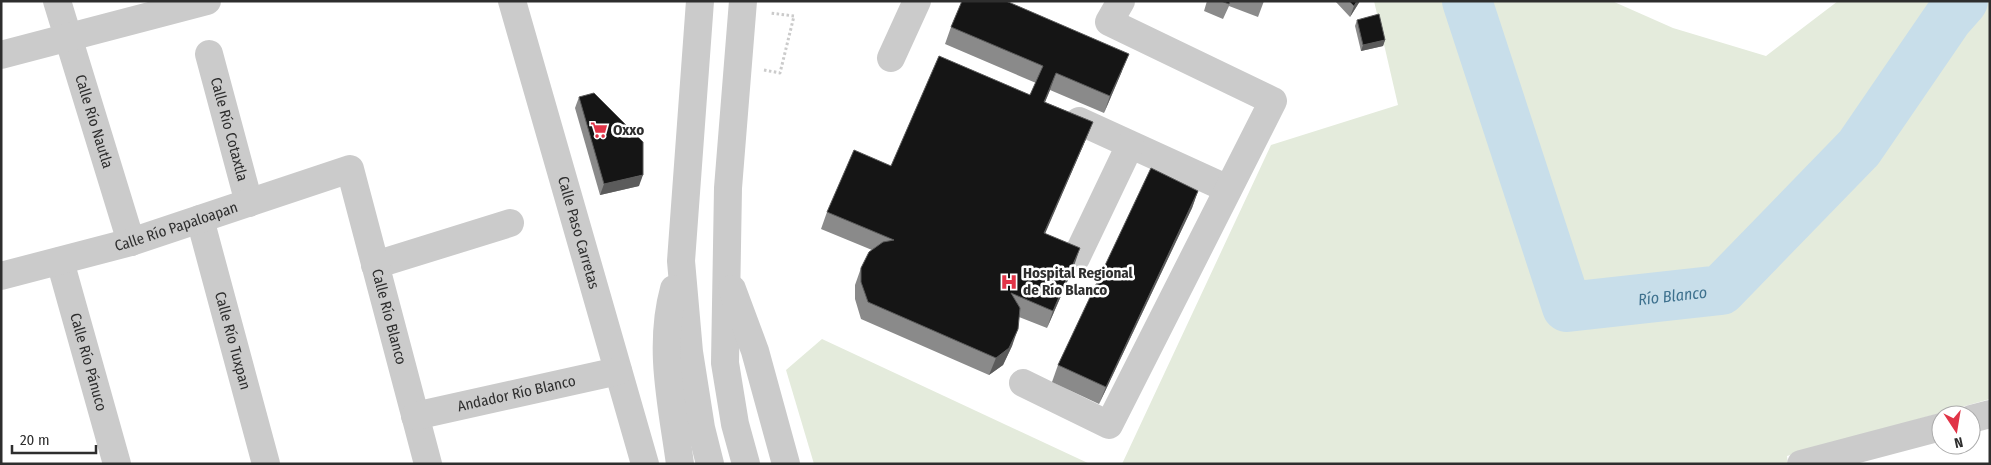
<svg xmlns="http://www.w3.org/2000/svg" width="1991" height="465" font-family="'Fira Sans Condensed',sans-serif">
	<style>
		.green { fill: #e4ebdc }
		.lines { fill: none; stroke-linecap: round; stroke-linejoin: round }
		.river { stroke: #c8deea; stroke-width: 50 }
		.path { stroke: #cbcbcb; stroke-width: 3; stroke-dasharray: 2.5 2.5; stroke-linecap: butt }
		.minor { stroke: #cbcbcb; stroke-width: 28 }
		.wall { fill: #8a8a8a }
		.shaded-wall { fill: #5b5b5b }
		.building { fill: #151515; stroke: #5b5b5b }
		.labels { text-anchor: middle; stroke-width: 5; stroke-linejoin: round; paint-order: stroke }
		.street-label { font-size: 15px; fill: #2e2e2e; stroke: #fff }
		.poi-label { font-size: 15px; font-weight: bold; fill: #2e2e2e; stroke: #fff; text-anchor: start }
		.water-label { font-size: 16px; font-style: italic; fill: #3e718e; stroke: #fff }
	</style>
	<rect width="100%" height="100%" fill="#fff"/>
	<g class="green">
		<polygon points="1374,1 1612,1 1673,28 1766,56 1838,1 1990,1 1990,399 1787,456 1788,464 1122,464 1271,145 1398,105"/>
		<polygon points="822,339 1090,464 814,464 786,370"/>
	</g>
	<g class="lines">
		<path class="river" id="s1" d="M 1467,1 L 1567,307 L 1721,290 L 1859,148 L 1948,18 L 1963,1"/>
		<polyline class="path" points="764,70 780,73 794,16 770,13"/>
		<g class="minor">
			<path id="s2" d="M 57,1 L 131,242"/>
			<path id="s3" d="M 512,1 L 645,464"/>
			<polyline points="700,1 681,261 689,352 701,428 710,464"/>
			<polyline points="743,1 728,188 725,363 735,424 746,464"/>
			<path id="s4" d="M 209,54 L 249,203"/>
			<polyline points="1,55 207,1"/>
			<polyline points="891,58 917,1"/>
			<polyline points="1079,121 1228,189"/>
			<path id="s5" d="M 200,219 L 266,464"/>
			<polyline points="1076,258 1130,145"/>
			<path id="s6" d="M 60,261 L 117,464"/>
			<polyline points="375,265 510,223"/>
			<path id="s7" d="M 1,276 L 131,242 L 350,169 L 428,464"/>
			<path d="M 674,289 C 658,347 672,405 680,464"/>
			<polyline points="732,289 755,351 786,464"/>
			<polyline points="1023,383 1109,425 1273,101 1109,22 1121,1"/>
			<path id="s8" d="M 415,416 L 618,371"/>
			<polyline points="1971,419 1990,414"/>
			<polyline points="1801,464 1941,427"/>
		</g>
	</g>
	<g class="wall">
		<polygon points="1207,1 1264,1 1258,17 1229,6 1223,19 1204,11"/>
		<polygon points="1335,1 1360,1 1350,17"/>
		<polygon points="1357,20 1385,40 1383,46 1361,51 1355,26"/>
		<polygon points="951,27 1122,71 1104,113 1050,90 1045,102 1093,122 1086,139 1045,233 1074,266 1047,328 1019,317 1012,346 1003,365 989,375 861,319 855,299 855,285 861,268 872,250 821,229 827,212 891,166 1030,95 1036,83 945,44"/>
		<polygon points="579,97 639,186 600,195 575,108"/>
		<polygon points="1198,191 1192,208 1099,404 1052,382 1058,365"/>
	</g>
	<g class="shaded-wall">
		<polygon points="1357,1 1360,1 1350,17 1354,6"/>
		<polygon points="1385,40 1383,46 1361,51 1363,45"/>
		<polygon points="1129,54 1122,71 1104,113 1110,96"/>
		<polygon points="1056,73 1050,90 1038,119 1044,102"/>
		<polygon points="1093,122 1086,139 1038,250 1044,233"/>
		<polygon points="643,175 639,186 600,195 604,184"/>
		<polygon points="1198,191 1192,208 1099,404 1106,387"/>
		<polygon points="1080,248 1074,266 1047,328 1053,311"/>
		<polygon points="1018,329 1012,346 1003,365 989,375 996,358"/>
	</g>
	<g class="building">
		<polygon points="962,1 1006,1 1129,54 1110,96 1056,73 1044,102 1093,122 1044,233 1080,248 1053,311 1011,293 1020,308 1018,329 1009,348 996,358 868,302 861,282 861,268 869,252 883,242 894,240 827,212 854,150 891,166 939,56 1030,95 1043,66 951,27"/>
		<polygon points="1221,1 1230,1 1229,4"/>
		<polygon points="1349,1 1357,1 1354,6"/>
		<polygon points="1379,14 1385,40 1363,45 1357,20"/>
		<polygon points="594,93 643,142 643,175 604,184 579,97"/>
		<polygon points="1151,168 1198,191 1106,387 1058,365"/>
	</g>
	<defs>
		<g id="supermarket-bare" transform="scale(1.35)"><path d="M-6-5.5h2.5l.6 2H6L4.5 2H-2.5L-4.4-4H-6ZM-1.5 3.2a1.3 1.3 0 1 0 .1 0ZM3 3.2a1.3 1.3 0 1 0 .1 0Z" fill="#e13447" stroke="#fff" stroke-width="2.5" paint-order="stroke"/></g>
		<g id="hospital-bare" transform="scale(1.35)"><path d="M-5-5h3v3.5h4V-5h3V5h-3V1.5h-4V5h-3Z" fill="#e13447" stroke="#fff" stroke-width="2.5" paint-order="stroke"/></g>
	</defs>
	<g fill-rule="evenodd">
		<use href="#supermarket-bare" x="599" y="130"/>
		<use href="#hospital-bare" x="1009" y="282"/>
	</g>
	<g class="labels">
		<g class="street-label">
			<text dy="5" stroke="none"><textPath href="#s2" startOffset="126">Calle Río Nautla</textPath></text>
			<text dy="5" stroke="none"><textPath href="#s4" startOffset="78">Calle Río Cotaxtla</textPath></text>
			<text dy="5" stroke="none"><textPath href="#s7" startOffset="182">Calle Río Papaloapan</textPath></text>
			<text dy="5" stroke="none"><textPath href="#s3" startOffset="241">Calle Paso Carretas</textPath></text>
			<text dy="5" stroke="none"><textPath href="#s7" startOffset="518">Calle Río Blanco</textPath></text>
			<text dy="5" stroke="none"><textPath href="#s5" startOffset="126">Calle Río Tuxpan</textPath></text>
			<text dy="5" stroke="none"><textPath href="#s6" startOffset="105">Calle Río Pánuco</textPath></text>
			<text dy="5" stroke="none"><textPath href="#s8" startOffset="104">Andador Río Blanco</textPath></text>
		</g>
		<g class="poi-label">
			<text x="613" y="135">Oxxo</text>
			<text x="1023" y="278">Hospital Regional<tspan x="1023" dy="17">de Río Blanco</tspan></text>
		</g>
		<g class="water-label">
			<text dy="6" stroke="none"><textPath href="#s1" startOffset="428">Río Blanco</textPath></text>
		</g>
	</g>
	<rect width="1991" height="465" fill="none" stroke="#2e2e2e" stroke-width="5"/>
	<g transform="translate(1956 430) rotate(168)"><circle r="24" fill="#ffffff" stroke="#ababab"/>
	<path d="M0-4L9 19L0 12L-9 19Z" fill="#e13447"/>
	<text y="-8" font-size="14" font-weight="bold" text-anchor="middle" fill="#2e2e2e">N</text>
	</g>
	<path d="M12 445v8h84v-8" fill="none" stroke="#2e2e2e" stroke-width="2.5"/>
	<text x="20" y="445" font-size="15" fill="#2e2e2e" stroke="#ffffff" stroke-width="4" paint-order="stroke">20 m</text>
</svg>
